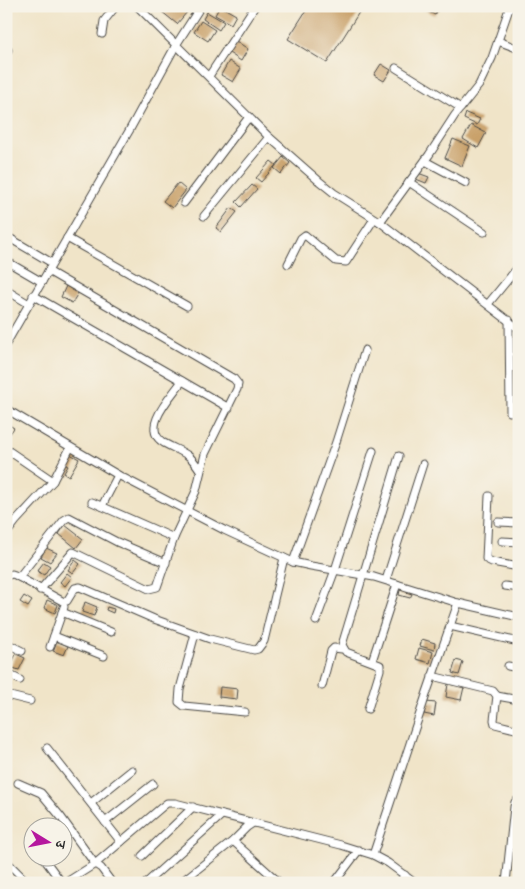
<svg xmlns="http://www.w3.org/2000/svg" width="525" height="889" font-family="'Gentium Book Plus','Noto Serif Devanagari',serif">
	<style>
		.building { fill: #c9a16b }
		.lines { fill: none; stroke-linecap: round; stroke-linejoin: round }
		.minor-casing { stroke: #494743; stroke-width: 9 }
		.minor { stroke: #fff; stroke-width: 7 }
	</style>
	<rect width="100%" height="100%" fill="#f7f3e8"/>
	<filter id="ink" filterUnits="userSpaceOnUse"><feTurbulence type="fractalNoise" baseFrequency=".02" numOctaves="2"/><feDisplacementMap in="SourceGraphic" scale="10" xChannelSelector="R" yChannelSelector="G"/><feConvolveMatrix kernelMatrix="1 2 1 2 8 2 1 2 1" color-interpolation-filters="sRGB"/></filter>
	<filter id="wash" filterUnits="userSpaceOnUse"><feTurbulence type="fractalNoise" baseFrequency=".0096" numOctaves="4" result="noise"/><feDisplacementMap in="SourceGraphic" scale="20" xChannelSelector="R" yChannelSelector="G"/><feGaussianBlur stdDeviation="1.12" result="paint"/><feColorMatrix in="noise" values="0 0 0 0 0 0 0 0 0 0 0 0 0 0 0 0 0 1.4 0 .05"/><feComposite in="paint" operator="in"/></filter>
	<g filter="url(#wash)">
		<rect width="100%" height="100%" fill="#f0e4c8"/>
		<g id="blocks">
			<g class="building">
				<polygon points="164,6 179,6 187,12 177,24 161,11"/>
				<polygon points="220,6 236,15 231,24 215,15"/>
				<polygon points="309,6 363,6 327,63 288,39"/>
				<polygon points="417,6 440,6 435,15"/>
				<polygon points="207,12 224,22 219,30 203,19"/>
				<polygon points="201,21 215,30 208,41 194,32"/>
				<polygon points="233,39 248,49 241,61 226,51"/>
				<polygon points="229,61 241,69 233,82 221,75"/>
				<polygon points="381,64 391,70 384,81 374,75"/>
				<polygon points="466,113 480,119 477,125 464,119"/>
				<polygon points="471,125 486,133 478,148 463,139"/>
				<polygon points="453,139 470,146 462,166 445,158"/>
				<polygon points="283,157 290,163 281,174 274,168"/>
				<polygon points="271,161 276,165 261,182 256,178"/>
				<polygon points="418,173 429,177 426,183 416,179"/>
				<polygon points="178,183 186,190 172,208 163,201"/>
				<polygon points="252,185 257,189 241,207 236,202"/>
				<polygon points="231,208 237,212 221,232 216,228"/>
				<polygon points="66,286 78,293 72,303 61,297"/>
				<polygon points="6,423 14,428 6,439"/>
				<polygon points="70,454 79,459 69,476 64,473 68,466 64,464"/>
				<polygon points="65,525 83,539 76,548 59,534"/>
				<polygon points="46,548 57,553 50,562 41,557"/>
				<polygon points="75,560 80,564 73,573 68,570"/>
				<polygon points="44,562 50,566 44,575 37,571"/>
				<polygon points="67,573 72,577 65,586 60,582"/>
				<polygon points="400,590 412,594 410,598 399,595"/>
				<polygon points="24,596 32,601 28,607 20,602"/>
				<polygon points="47,600 58,605 55,613 44,608"/>
				<polygon points="85,602 97,607 94,616 82,612"/>
				<polygon points="107,607 114,609 113,613 106,610"/>
				<polygon points="422,639 435,643 434,650 420,646"/>
				<polygon points="57,641 68,646 64,655 53,651"/>
				<polygon points="419,648 433,652 430,663 416,659"/>
				<polygon points="16,654 25,658 19,670 10,667"/>
				<polygon points="456,660 463,662 459,675 452,673"/>
				<polygon points="6,681 11,682 8,693 6,693"/>
				<polygon points="448,684 464,687 461,700 446,697"/>
				<polygon points="220,687 238,689 237,699 219,697"/>
				<polygon points="426,702 436,703 434,716 424,714"/>
			</g>
		</g>
	</g>
	<g filter="url(#ink)">
		<use href="#blocks" fill-opacity="0" stroke="#494743" stroke-width="1"/>
		<g class="lines">
			<g class="minor-casing">
				<g id="minor">
					<polyline points="137,6 269,137 319,181 334,193 380,222 519,329"/>
					<polyline points="102,34 104,21 116,6"/>
					<polyline points="498,41 519,49"/>
					<polyline points="6,46 8,50"/>
					<polyline points="396,68 461,108"/>
					<polyline points="209,76 255,6"/>
					<polyline points="425,161 466,183"/>
					<polyline points="409,182 484,232"/>
					<polyline points="184,203 249,117"/>
					<polyline points="204,216 269,137"/>
					<polyline points="380,222 429,155 455,115 479,85 492,58 510,6"/>
					<polyline points="6,236 52,263"/>
					<polyline points="67,238 187,306"/>
					<polyline points="6,261 42,282"/>
					<polyline points="288,264 301,238 305,235 336,261 346,262 374,219"/>
					<polyline points="6,290 29,304"/>
					<polyline points="33,295 229,408"/>
					<polyline points="488,304 519,266"/>
					<polyline points="509,320 510,412"/>
					<polyline points="6,344 129,131 176,45 201,6"/>
					<path d="M 182,381 C 172,396 139,428 164,443 C 182,453 188,451 200,470"/>
					<polyline points="6,409 118,475 224,530 293,562 311,566 374,577 458,603 519,617"/>
					<polyline points="6,449 53,481"/>
					<polyline points="489,496 486,559 492,562 519,567"/>
					<polyline points="92,502 174,538"/>
					<polyline points="102,506 118,475"/>
					<polyline points="498,522 519,523"/>
					<polyline points="6,534 16,521 53,481 70,448"/>
					<polyline points="502,541 519,542"/>
					<polyline points="293,562 336,442 365,350"/>
					<polyline points="6,576 12,574 15,575 64,602 67,601 75,588 80,587 154,619 210,639 254,650 258,649 264,641 284,558"/>
					<polyline points="19,577 64,520 69,517 117,542 166,563"/>
					<polyline points="386,580 423,464"/>
					<polyline points="505,586 519,588"/>
					<polyline points="40,590 73,552 149,589 157,587 174,538 196,491 205,454 237,389 238,384 234,379 48,271"/>
					<polyline points="62,612 111,632"/>
					<polyline points="316,621 335,570 373,451"/>
					<polyline points="450,626 519,642"/>
					<polyline points="195,634 180,689 179,702 184,706 245,712"/>
					<polyline points="54,636 104,656"/>
					<polyline points="6,643 22,651"/>
					<polyline points="50,647 64,607"/>
					<polyline points="372,661 397,584"/>
					<polyline points="508,666 519,668"/>
					<polyline points="6,673 20,680"/>
					<polyline points="432,676 493,691 497,696 494,720 495,724 519,730"/>
					<polyline points="322,686 331,651 334,648 342,649"/>
					<polyline points="6,695 30,701"/>
					<polyline points="497,696 519,700"/>
					<polyline points="368,709 380,670 380,665 346,652 342,645 399,456"/>
					<polyline points="47,748 121,842"/>
					<polyline points="18,783 41,793 61,817 95,864 101,868 112,883"/>
					<polyline points="91,803 132,770"/>
					<polyline points="105,822 153,784"/>
					<polyline points="233,841 280,883"/>
					<polyline points="373,855 427,692 458,603"/>
					<polyline points="42,856 62,883"/>
					<polyline points="142,856 193,807"/>
					<polyline points="6,861 28,883"/>
					<polyline points="65,883 95,864 162,807 167,803 175,803 341,845 373,855 388,863 415,883"/>
					<polyline points="146,883 222,815"/>
					<polyline points="180,883 233,841 247,827 253,823"/>
					<polyline points="334,883 359,850"/>
					<polyline points="399,883 405,875"/>
					<polyline points="506,883 514,807 515,802 519,799"/>
				</g>
			</g>
			<use href="#minor" class="minor"/>
		</g>
	</g>
	<rect width="525" height="889" fill="none" stroke="#f7f3e8" stroke-width="25"/>
	<g transform="translate(48 842) rotate(100)"><circle r="24" fill="#f7f3e8" stroke="#a5a39c"/>
	<path d="M0-4L9 19L0 12L-9 19Z" fill="#b5179e"/>
	<text y="-8" font-size="14" font-weight="bold" text-anchor="middle" fill="#2b2b2b">उ</text>
	</g>
</svg>
